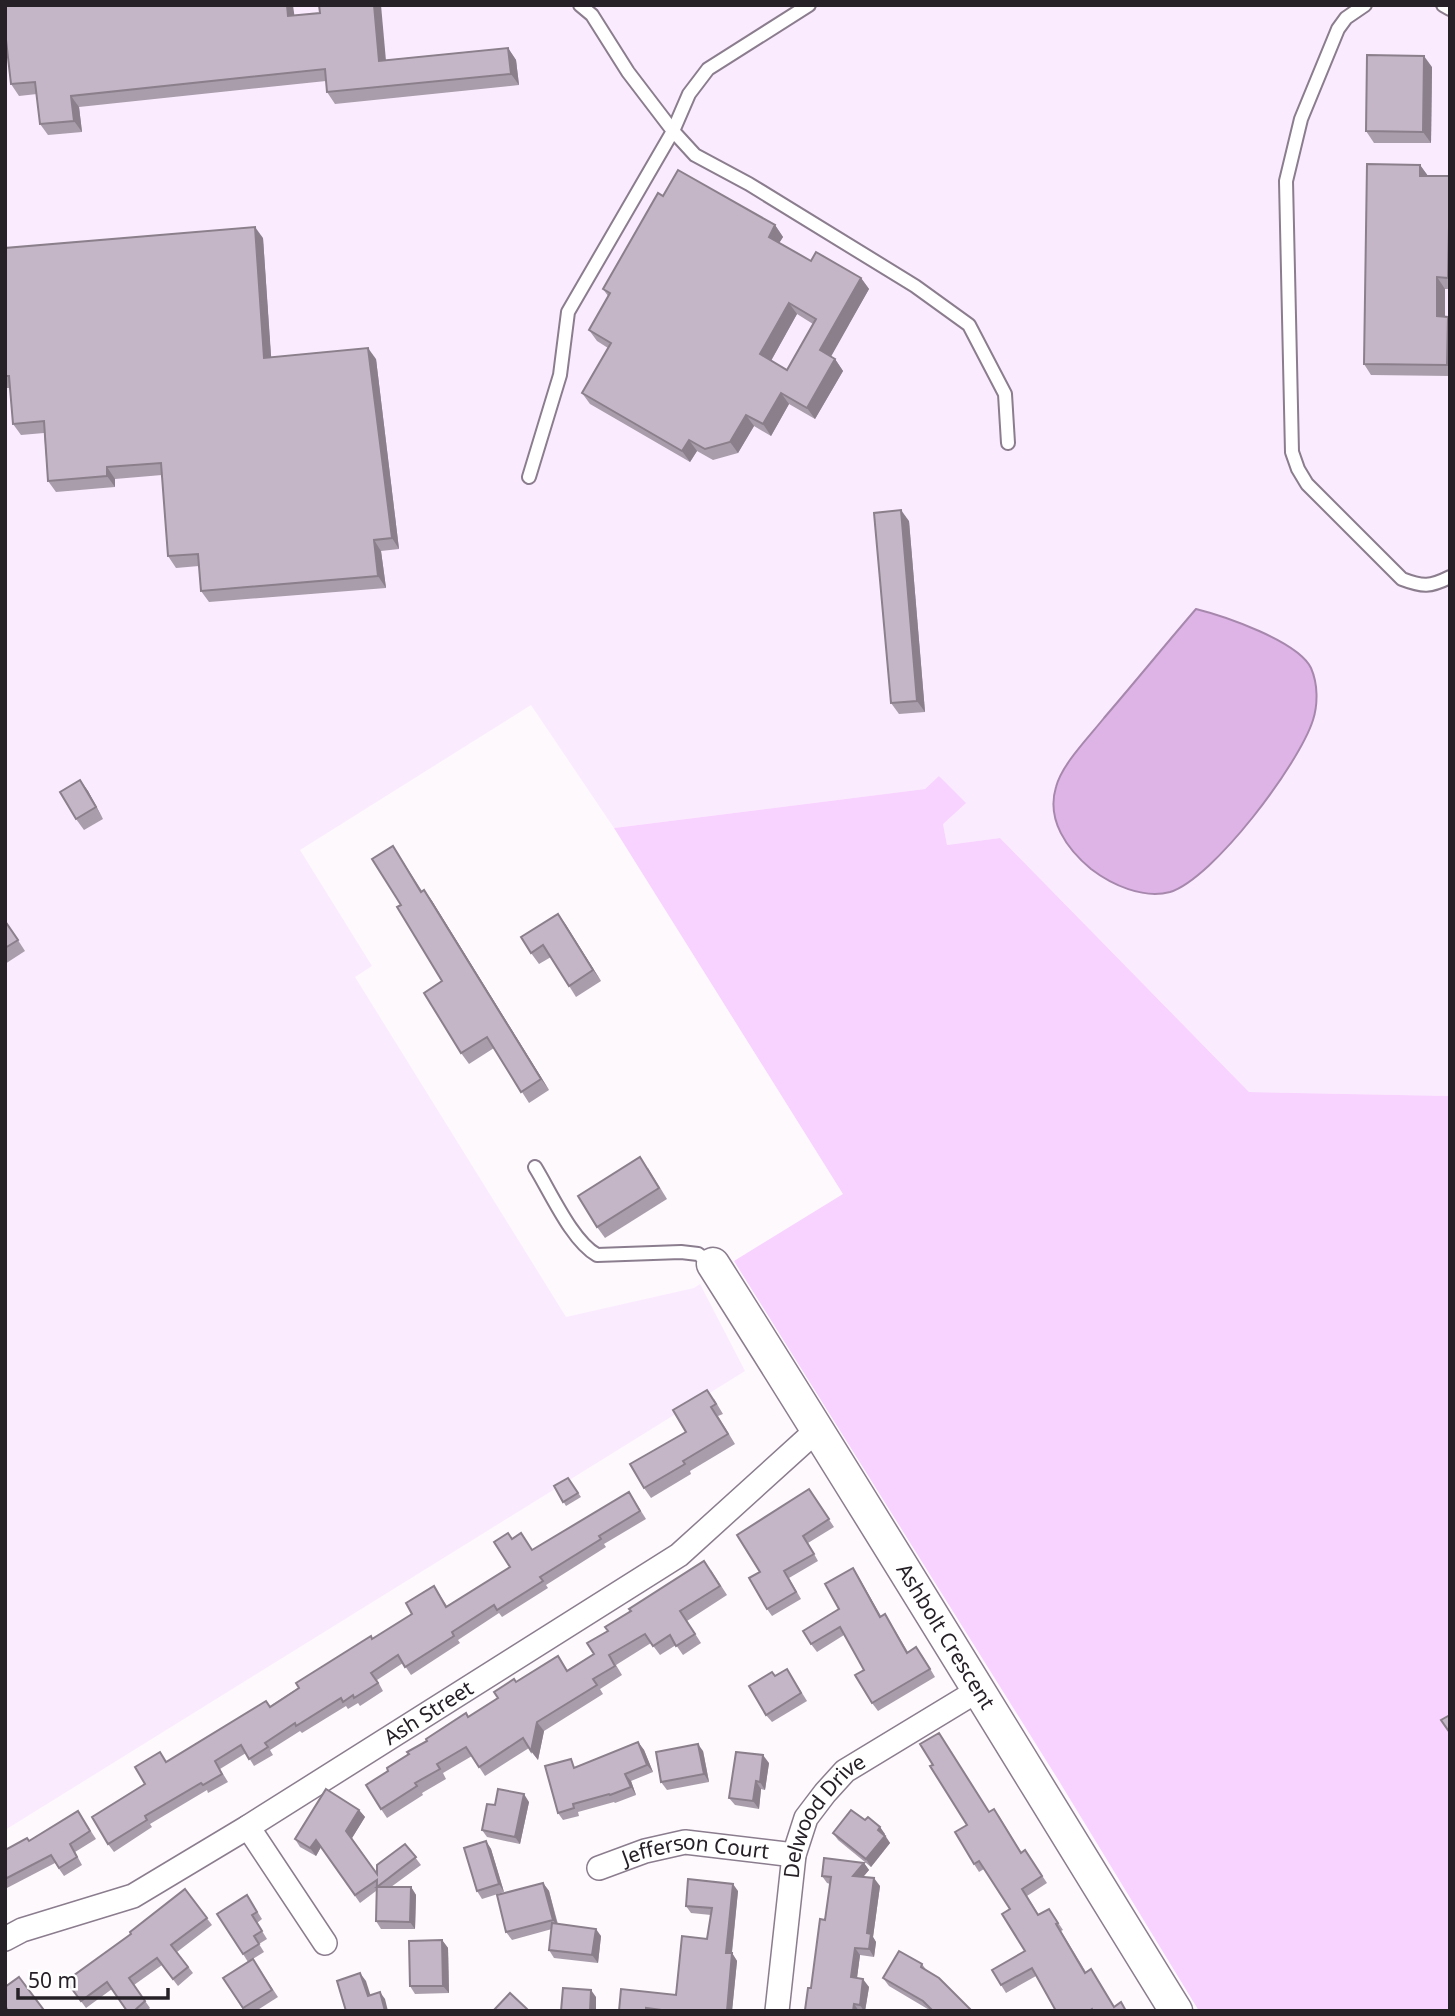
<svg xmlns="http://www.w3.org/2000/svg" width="1455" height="2016" font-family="'Noto Sans',sans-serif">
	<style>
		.built { fill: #fbebfe }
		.green { fill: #f8d3ff }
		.water { fill: #deb4e7; stroke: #a788ad; stroke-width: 2 }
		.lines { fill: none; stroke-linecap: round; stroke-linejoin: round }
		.lane-casing { stroke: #8b7d8e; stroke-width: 16 }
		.street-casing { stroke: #8b7d8e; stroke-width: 26 }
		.secondary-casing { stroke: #8b7d8e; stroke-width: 35 }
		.lane { stroke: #fff; stroke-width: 12 }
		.street { stroke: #fff; stroke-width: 23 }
		.secondary { stroke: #fff; stroke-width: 32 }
		.wall { fill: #a99dab; fill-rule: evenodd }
		.shaded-wall { fill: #8a7f8b }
		.building { fill: #c5b6c7; stroke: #8a7f8b; stroke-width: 2; fill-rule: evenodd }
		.labels { text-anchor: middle; stroke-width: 7; stroke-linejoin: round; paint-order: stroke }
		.street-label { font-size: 21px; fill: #262027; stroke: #fff }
	</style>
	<rect width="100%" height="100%" fill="#fdf9fd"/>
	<polygon class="built" points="5,5 1450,5 1450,1096 1249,1092 1000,838 947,845 943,824 940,776 925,789 614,828 531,705 300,850 372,966 355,977 566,1317 694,1288 700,1284 745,1371 5,1830"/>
	<polygon class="green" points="939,776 966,803 943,824 947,845 1000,838 1249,1092 1450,1096 1450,2011 1199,2011 1059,1781 734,1261 843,1194 614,828 925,789"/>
	<path class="water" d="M 1196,609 C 1224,616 1298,641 1311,668 C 1318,684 1318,704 1313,720 C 1299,764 1214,878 1170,892 C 1143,899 1112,885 1091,869 C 1067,849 1046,820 1056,787 C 1062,764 1089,737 1104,718 C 1135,682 1165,645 1196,609 Z"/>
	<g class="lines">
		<g class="lane-casing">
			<g id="lane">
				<polyline points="809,5 708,69 689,94 673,131 695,155 749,184 915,286 969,325 1005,394 1008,443"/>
				<path d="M 1365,5 L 1346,18 L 1338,29 L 1301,119 L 1286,181 L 1292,452 L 1298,469 L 1307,484 L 1402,579 C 1423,587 1430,587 1450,577"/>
				<polyline points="1443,5 1450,9"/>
				<polyline points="529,477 560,375 568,312 673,131 628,72 592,15 580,5"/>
				<path d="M 535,1167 C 551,1193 572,1241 597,1255 L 681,1252 L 698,1254 L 712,1264"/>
			</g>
		</g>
		<g class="street-casing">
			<g id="street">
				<polyline points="248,1827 325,1943"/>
				<path id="s1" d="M 599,1868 L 645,1851 L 685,1842 L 794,1855"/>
				<path id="s2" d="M 5,1939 L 22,1930 L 133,1896 L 248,1827 L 679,1555 L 818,1429"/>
				<path id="s3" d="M 777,2011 L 794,1855 L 806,1818 L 825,1793 L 845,1771 L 977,1691"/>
			</g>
		</g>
		<g class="secondary-casing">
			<g id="secondary">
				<path id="s4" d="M 713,1264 C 870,1511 1022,1762 1176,2011"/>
			</g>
		</g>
		<use href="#lane" class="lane"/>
		<use href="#street" class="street"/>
		<use href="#secondary" class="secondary"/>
	</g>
	<g class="wall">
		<polygon points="294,16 386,60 508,48 516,60 519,85 335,104 327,92 326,81 79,107 82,132 48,135 40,124 37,94 19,96 11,84"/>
		<polygon points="1432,67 1431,143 1374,143 1366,131"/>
		<polygon points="1420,165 1428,176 1450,176 1450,289 1445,289 1445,316 1448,317 1450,319 1450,376 1371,375 1364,364"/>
		<path d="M 663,196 L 775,225 L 783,237 L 779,243 L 811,261 L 861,278 L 869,289 L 830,357 L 835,359 L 843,371 L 815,419 L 789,404 L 771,436 L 754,426 L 738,453 L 713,460 L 697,451 L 690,462 L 590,404 L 582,393 L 608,348 L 597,341 L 589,330 L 608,296 L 603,289 ZM 797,314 L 813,324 L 787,370 L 771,361 Z"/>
		<polygon points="263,238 271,358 376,359 399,549 381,551 386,588 209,602 201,591 199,566 176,568 168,556 162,475 115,479 115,487 56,492 48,481 44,433 21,435 13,424 10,388 5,388 5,248"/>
		<polygon points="909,521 925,712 899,714 891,703"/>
		<polygon points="80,780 88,791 103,819 84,830 76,819"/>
		<polygon points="393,846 422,891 424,890 432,901 549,1090 529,1103 494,1048 469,1064 461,1053 442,981 401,905"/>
		<polygon points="558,914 601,981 576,997 551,957 539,964 531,953"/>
		<polygon points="5,920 25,951 5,964"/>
		<polygon points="648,1168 667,1199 605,1238 597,1227"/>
		<polygon points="714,1399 723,1414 718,1416 735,1444 690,1471 691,1474 651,1498 644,1488 686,1432"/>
		<polygon points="568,1478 581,1497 566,1506 554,1486"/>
		<polygon points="809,1489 834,1527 808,1543 818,1561 789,1578 801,1599 772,1616 767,1609 760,1572"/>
		<polygon points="629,1492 646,1519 604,1544 606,1547 546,1585 548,1588 502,1617 499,1613 458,1640 460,1643 411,1675 403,1663 377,1680 383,1691 360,1706 358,1703 348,1709 346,1706 302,1733 300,1731 270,1750 273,1755 254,1766 246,1753 220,1769 228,1782 208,1793 207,1790 150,1824 152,1827 114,1852 108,1844 145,1784 167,1762 270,1706 412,1614 434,1586 447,1606 510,1567 512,1539 532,1550"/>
		<polygon points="711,1570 727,1595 687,1621 701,1643 683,1655 676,1645 660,1655 651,1643 616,1665 622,1675 600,1689 603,1694 544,1731 538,1760 529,1748 485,1776 472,1756 443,1773 446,1779 422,1793 423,1795 387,1818 381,1809 388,1771 468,1717 498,1698 516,1682 567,1670 594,1654"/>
		<polygon points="858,1576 881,1616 890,1622 908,1652 922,1655 935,1677 878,1711 872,1703 864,1670 844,1635 817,1652 811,1644 839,1609"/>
		<polygon points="787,1669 807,1701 772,1722 766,1715 775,1676"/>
		<polygon points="638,1742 644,1750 653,1772 631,1781 636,1795 615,1803 614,1802 578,1812 579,1816 563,1820 558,1813 577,1767"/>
		<polygon points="703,1751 709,1782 667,1790 661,1782"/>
		<polygon points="769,1763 765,1790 761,1789 759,1809 735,1805 729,1798"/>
		<polygon points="529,1802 520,1844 487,1837 482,1830 495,1805"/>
		<polygon points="359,1810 365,1817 352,1838 377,1874 405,1844 421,1865 391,1887 411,1887 416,1895 415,1929 381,1929 376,1921 376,1891 360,1903 321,1847 316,1856 300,1847 295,1839"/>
		<polygon points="990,1811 999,1816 1021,1852 1025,1850 1047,1883 1027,1896 1039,1915 1049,1909 1063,1930 1061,1931 1086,1972 1091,1969 1114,2006 1127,2011 1056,2011 1036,1976 1006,1993 1001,1985 1025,1951 1010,1909 984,1869 979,1872 974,1864"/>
		<polygon points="83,1819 96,1839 75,1852 82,1865 64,1876 55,1863 5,1889 5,1850"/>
		<polygon points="865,1820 880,1827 890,1843 871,1867 838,1840 833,1833"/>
		<polygon points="486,1841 491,1849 504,1892 482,1899 477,1891"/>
		<polygon points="864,1863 869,1870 863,1877 880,1886 873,1937 876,1942 874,1957 860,1955 857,1978 869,1987 865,2011 805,2010 811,1988 825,1920 830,1884 827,1883 822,1876"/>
		<polygon points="543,1883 549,1891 558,1924 601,1936 598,1963 554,1958 549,1950 552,1929 512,1940 506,1932"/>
		<polygon points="185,1889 212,1925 177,1952 193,1973 178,1986 162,1965 134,1985 150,2008 147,2011 127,2011 112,1989 86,2008 66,1981 131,1934"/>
		<polygon points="738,1891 732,1953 737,1961 732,2011 619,2011 676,1995 707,1939 711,1915 691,1913 686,1906"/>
		<polygon points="247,1895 262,1919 257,1923 267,1939 259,1944 264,1952 248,1962 243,1954"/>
		<polygon points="442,1940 448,1948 449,1993 415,1994 410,1986"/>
		<polygon points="253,1959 278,1997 256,2011 244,2011 223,1978"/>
		<polygon points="922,1964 927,1971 972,2011 931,2011 889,1986 883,1978"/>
	</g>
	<g class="shaded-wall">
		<polygon points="287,5 293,5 296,28 288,16"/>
		<polygon points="374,5 381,5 387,72 379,61"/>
		<polygon points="508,48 516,60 519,85 511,74"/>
		<polygon points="1424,56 1432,67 1431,143 1423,132"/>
		<polygon points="71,96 79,107 82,132 74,121"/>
		<polygon points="1420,165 1428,176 1420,176"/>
		<polygon points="1450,183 1450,280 1448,278"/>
		<polygon points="775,225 783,237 776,248 769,237"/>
		<polygon points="255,227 263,238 272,369 264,358"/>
		<polygon points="1437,277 1445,289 1445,328 1437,316"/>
		<polygon points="861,278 869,289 828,362 820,350"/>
		<polygon points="789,303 797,314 768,366 760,354"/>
		<polygon points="1448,317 1450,319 1450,368 1447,365"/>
		<polygon points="368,348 376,359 399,549 392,538"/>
		<polygon points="835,359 843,371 815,419 807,408"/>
		<polygon points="781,393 789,404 771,436 763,424"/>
		<polygon points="746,415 754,426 738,453 730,442"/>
		<polygon points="689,440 697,451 690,462 682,451"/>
		<polygon points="107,467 115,479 115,487 107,476"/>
		<polygon points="901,510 909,521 925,712 917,701"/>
		<polygon points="374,540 381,551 386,588 378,576"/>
		<polygon points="80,780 88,791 103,819 96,807"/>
		<polygon points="424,890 432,901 549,1090 541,1079"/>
		<polygon points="558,914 566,925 601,981 593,970"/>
		<polygon points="853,1568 858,1576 885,1624 880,1617"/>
		<polygon points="537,1722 544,1731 538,1760 531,1751"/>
		<polygon points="638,1742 644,1750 653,1772 647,1765"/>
		<polygon points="698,1744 703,1751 709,1782 704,1774"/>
		<polygon points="763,1755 769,1763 765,1790 760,1782"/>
		<polygon points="625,1774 631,1781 636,1795 631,1787"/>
		<polygon points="756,1781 761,1789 759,1809 753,1801"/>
		<polygon points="524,1794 529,1802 520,1844 515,1837"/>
		<polygon points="359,1810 365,1817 352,1838 346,1831"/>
		<polygon points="880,1827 885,1834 883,1837 878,1830"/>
		<polygon points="885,1836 890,1843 871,1867 866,1859"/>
		<polygon points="316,1840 321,1847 316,1856 310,1848"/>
		<polygon points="486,1841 491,1849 504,1892 499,1884"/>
		<polygon points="864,1863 869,1870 858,1883 853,1876"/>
		<polygon points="874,1878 880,1886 873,1937 876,1942 874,1957 869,1949 867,1933"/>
		<polygon points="543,1883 549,1891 558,1927 553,1920"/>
		<polygon points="733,1884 738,1891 731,1960 726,1953"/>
		<polygon points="411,1887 416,1895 415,1929 410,1922"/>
		<polygon points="596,1929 601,1936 598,1963 592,1955"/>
		<polygon points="442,1940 448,1948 449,1993 443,1986"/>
		<polygon points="855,1948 860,1955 856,1985 851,1977"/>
		<polygon points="732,1953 737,1961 732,2011 727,2011"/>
		<polygon points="360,1973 366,1981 373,2003 368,1996"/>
		<polygon points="863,1979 869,1987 865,2011 864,2011 860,2005"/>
		<polygon points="591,1990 596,1997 596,2011 590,2011"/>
		<polygon points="380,1992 385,1999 388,2011 385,2011"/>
		<polygon points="854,2004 859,2011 853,2011"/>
	</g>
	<g class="building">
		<polygon points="5,5 287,5 288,16 320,13 319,5 374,5 379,61 508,48 511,74 327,92 325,69 71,96 74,121 40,124 35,82 11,84 5,31"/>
		<polygon points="1367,55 1424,56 1423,132 1366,131"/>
		<polygon points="1367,164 1420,165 1420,176 1450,176 1448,278 1437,277 1437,316 1448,317 1447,365 1364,364"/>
		<path d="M 678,170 L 775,225 L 769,237 L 811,261 L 816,252 L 861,278 L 820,350 L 835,359 L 807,408 L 781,393 L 763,424 L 746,415 L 730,442 L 705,449 L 689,440 L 682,451 L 582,393 L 611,343 L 589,330 L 610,293 L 603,289 L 658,193 L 663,196 ZM 789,303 L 816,319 L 787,370 L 760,354 Z"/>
		<polygon points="255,227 264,358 368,348 392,538 374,540 378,576 201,591 198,554 168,556 161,463 107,467 107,476 48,481 44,421 13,424 9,376 5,376 5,248"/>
		<polygon points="901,510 917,701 891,703 874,513"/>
		<polygon points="80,780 96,807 76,819 60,792"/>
		<polygon points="393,846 421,892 424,890 541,1079 521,1092 487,1037 461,1053 424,993 442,981 397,907 401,905 372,859"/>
		<polygon points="558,914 593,970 569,986 543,945 531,953 521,937"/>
		<polygon points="5,921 18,940 5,948"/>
		<polygon points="640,1157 659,1188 597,1227 578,1196"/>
		<polygon points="707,1390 716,1404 711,1407 728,1434 683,1461 685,1464 644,1488 630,1464 686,1432 673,1410"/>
		<polygon points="568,1478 578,1493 563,1502 554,1486"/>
		<polygon points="809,1489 829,1519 803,1536 814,1554 784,1571 796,1592 767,1609 749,1578 760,1572 737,1535"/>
		<polygon points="629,1492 640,1511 599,1536 601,1539 540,1577 543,1581 497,1610 494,1605 452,1632 454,1636 405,1667 398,1655 371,1673 378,1683 354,1698 353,1695 343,1702 341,1698 296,1726 295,1723 265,1743 268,1747 249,1759 241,1745 215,1761 222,1774 203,1785 201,1783 145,1816 147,1820 108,1844 92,1817 145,1784 135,1767 160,1752 166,1762 266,1701 270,1707 299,1688 296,1683 371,1636 372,1639 412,1614 406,1603 434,1586 446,1607 510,1567 494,1542 508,1533 512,1539 521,1533 532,1550"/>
		<polygon points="704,1561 720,1586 680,1611 695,1634 676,1646 670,1635 653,1646 645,1634 609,1655 615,1666 593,1679 597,1685 537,1722 531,1751 523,1738 479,1767 466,1747 437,1764 440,1769 415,1783 417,1786 381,1809 366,1785 388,1771 387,1768 409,1754 407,1752 427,1741 426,1739 466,1713 468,1717 498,1698 494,1692 514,1679 516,1682 558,1656 567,1671 594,1654 587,1643 608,1631 605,1627 631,1611 629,1609"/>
		<polygon points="853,1568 880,1617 885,1614 907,1653 916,1647 930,1669 872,1703 855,1675 864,1670 840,1627 811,1644 803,1631 839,1609 825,1584"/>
		<polygon points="787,1669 801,1693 766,1715 749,1686 772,1672 775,1676"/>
		<polygon points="1450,1715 1450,1733 1441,1720"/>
		<polygon points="939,1733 989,1812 994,1809 1021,1853 1025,1850 1042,1876 1022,1889 1038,1915 1049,1909 1058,1923 1056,1924 1085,1973 1091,1969 1114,2007 1121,2002 1126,2011 1093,2011 1092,2009 1089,2011 1056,2011 1032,1968 1001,1985 992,1970 1025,1951 1002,1914 1010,1909 979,1861 974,1864 955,1832 967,1825 930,1766 933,1765 920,1744"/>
		<polygon points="638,1742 647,1765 625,1774 631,1787 610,1795 609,1794 573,1804 574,1808 558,1813 545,1766 571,1759 574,1768"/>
		<polygon points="698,1744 704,1774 661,1782 656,1752"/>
		<polygon points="736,1752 763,1755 760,1782 756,1781 753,1801 729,1798"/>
		<polygon points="326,1789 359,1810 346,1831 377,1874 377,1865 405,1844 416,1857 377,1887 411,1887 410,1922 376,1921 377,1880 355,1895 316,1840 310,1848 295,1839"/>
		<polygon points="498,1789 524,1794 515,1837 482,1830 487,1804 495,1805"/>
		<polygon points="851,1810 865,1820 868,1817 880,1827 878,1830 885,1836 866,1859 833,1833"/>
		<polygon points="78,1811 90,1831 70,1844 77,1857 59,1868 51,1855 5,1879 5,1850 27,1838 29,1841"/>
		<polygon points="486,1841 499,1884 477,1891 464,1848"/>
		<polygon points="824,1858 864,1863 853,1876 874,1878 867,1933 871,1934 869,1949 855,1948 851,1977 863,1979 860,2005 854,2004 853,2011 805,2010 808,1988 811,1988 820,1919 825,1920 831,1877 822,1876"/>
		<polygon points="688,1879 733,1884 726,1953 732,1953 727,2011 669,2011 646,2008 646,2011 619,2011 621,1989 676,1995 682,1936 707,1939 712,1908 686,1906"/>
		<polygon points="543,1883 553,1920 506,1932 497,1895"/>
		<polygon points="185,1889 207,1918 171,1945 188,1967 173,1979 157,1958 129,1978 145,2001 134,2011 127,2011 107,1982 81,2001 66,1981 131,1934 130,1932"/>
		<polygon points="247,1895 257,1912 252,1915 262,1931 254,1936 259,1944 243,1954 217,1914"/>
		<polygon points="552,1923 596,1929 592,1955 549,1950"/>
		<polygon points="442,1940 443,1986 410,1986 409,1941"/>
		<polygon points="899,1951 922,1964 921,1967 939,1978 972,2011 933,2011 923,2001 883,1978"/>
		<polygon points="253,1959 272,1990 243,2008 223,1978"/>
		<polygon points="360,1973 368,1996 380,1992 385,2011 346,2011 337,1981"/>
		<polygon points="19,1977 43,2009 41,2011 8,2011 7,2009 5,2011 5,1987"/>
		<polygon points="563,1988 591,1990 590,2011 561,2011"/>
		<polygon points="510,1993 527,2009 526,2011 493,2011"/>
	</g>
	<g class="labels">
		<g class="street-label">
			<text dy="7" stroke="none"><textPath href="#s4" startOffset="439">Ashbolt Crescent</textPath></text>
			<text dy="7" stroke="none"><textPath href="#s2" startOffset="483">Ash Street</textPath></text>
			<text dy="7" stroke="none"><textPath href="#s3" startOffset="206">Delwood Drive</textPath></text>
			<text dy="7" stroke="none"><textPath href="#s1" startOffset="100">Jefferson Court</textPath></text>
		</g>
	</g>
	<rect width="1455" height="2016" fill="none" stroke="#262027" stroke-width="14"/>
	<path d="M18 1988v10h150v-10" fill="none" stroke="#262027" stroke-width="3.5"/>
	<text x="28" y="1988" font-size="21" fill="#262027" stroke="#ffffff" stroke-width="5" paint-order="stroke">50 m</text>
</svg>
